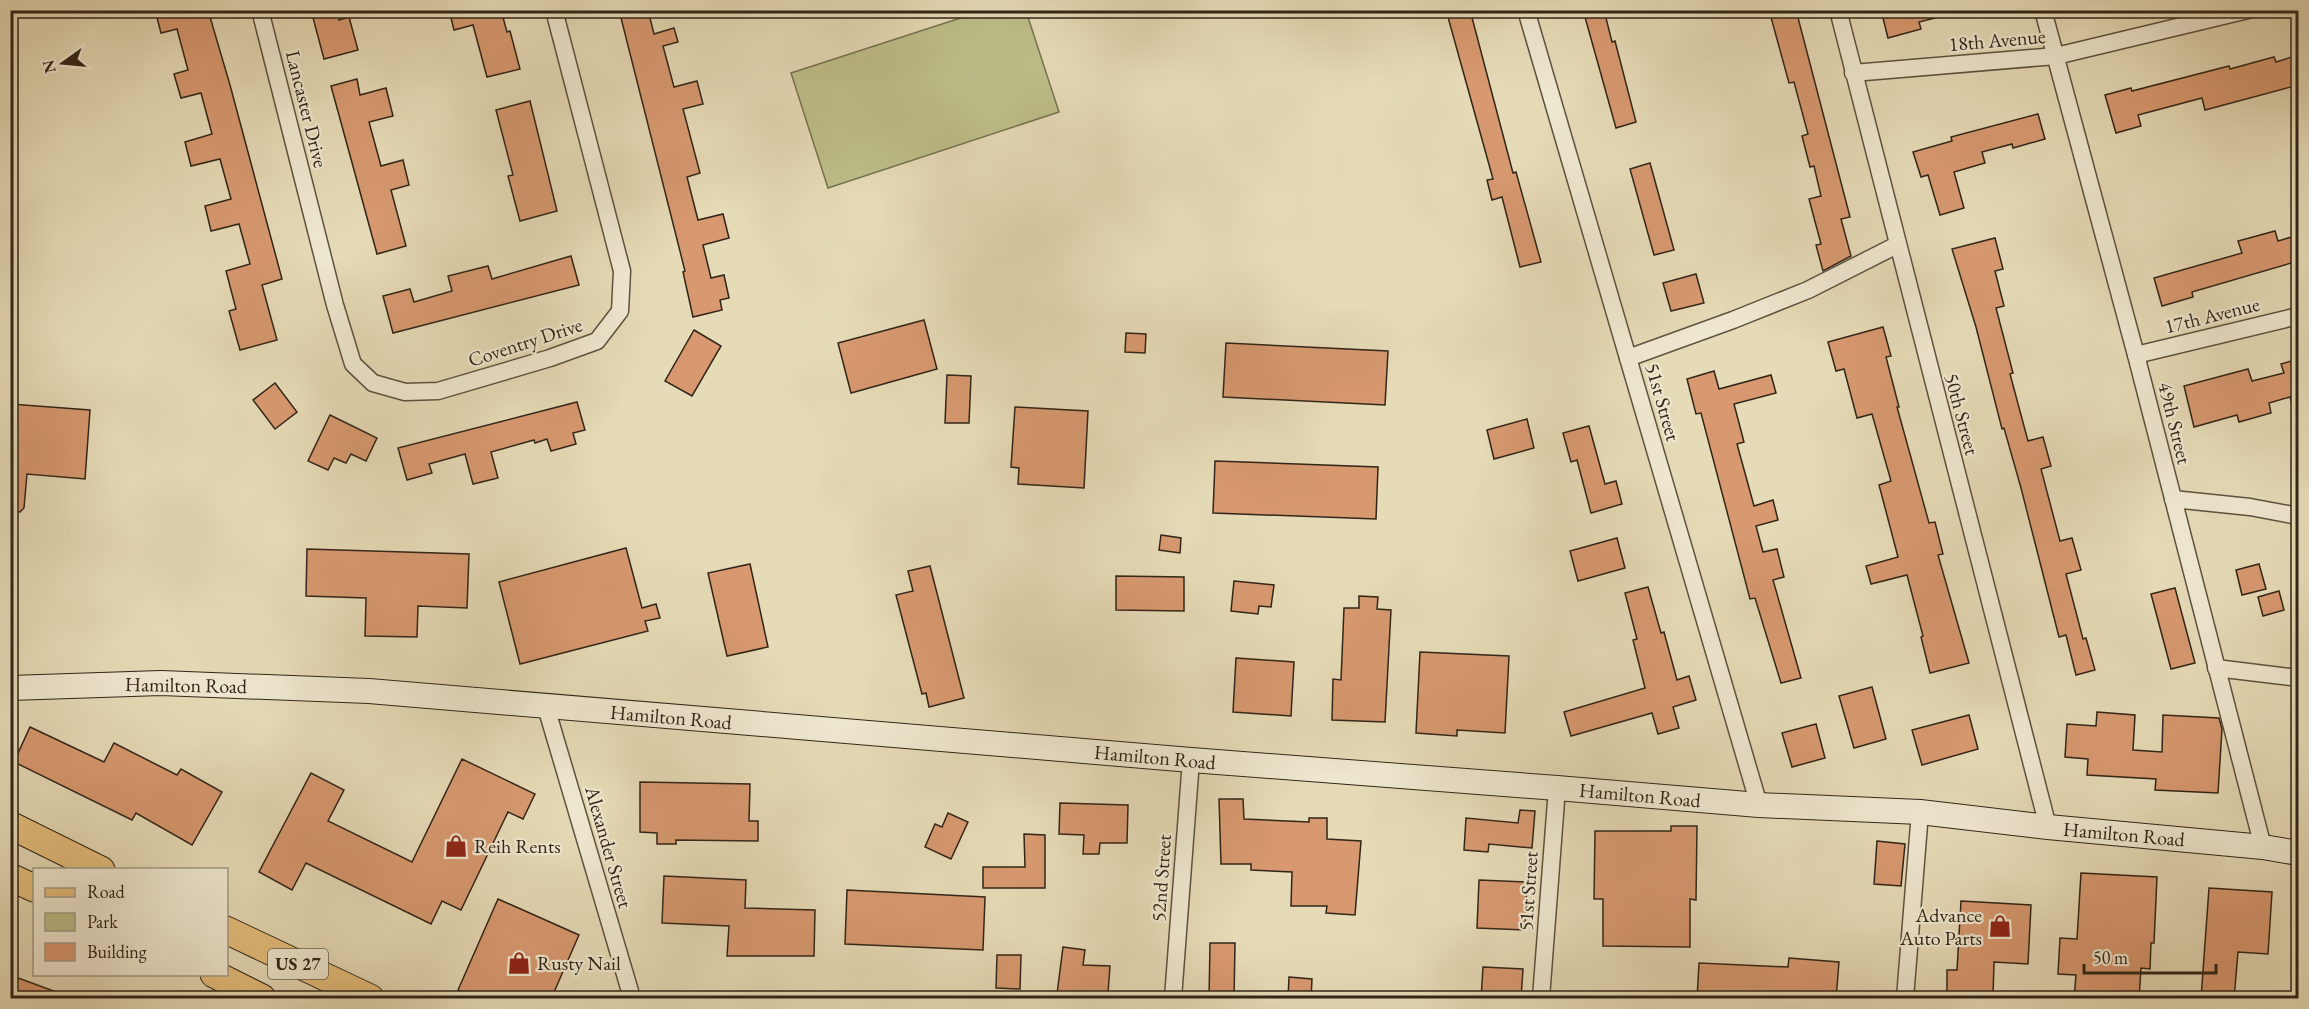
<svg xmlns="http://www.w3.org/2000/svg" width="2309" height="1009" font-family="'EB Garamond',serif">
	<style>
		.green { fill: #bdbe89; stroke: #777250; stroke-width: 1.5 }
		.building { fill: #d89970; stroke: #312518; stroke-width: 1.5 }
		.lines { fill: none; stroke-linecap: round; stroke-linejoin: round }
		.street-casing { stroke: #5e5240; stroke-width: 19 }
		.secondary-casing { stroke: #312518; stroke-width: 26 }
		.primary-casing { stroke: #312518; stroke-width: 29 }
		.street { stroke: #efe8d0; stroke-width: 16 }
		.secondary { stroke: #efe8d0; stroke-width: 24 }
		.primary { stroke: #e3be7c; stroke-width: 27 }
		.labels { text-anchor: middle; stroke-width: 4.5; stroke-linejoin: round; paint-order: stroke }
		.shield { fill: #efe8d0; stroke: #6a604f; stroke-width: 1.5 }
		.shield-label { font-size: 18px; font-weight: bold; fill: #312518 }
		.street-label { font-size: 20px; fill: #312518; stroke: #efe8d0 }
		.poi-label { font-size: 20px; fill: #312518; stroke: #efe8d0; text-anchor: start }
	</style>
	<rect width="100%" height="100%" fill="#e6dbb7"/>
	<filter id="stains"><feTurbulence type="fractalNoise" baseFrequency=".00333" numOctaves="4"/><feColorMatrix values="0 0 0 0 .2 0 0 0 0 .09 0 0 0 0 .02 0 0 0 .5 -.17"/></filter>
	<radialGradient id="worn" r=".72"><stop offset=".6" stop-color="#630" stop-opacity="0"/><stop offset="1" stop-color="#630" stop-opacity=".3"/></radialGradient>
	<polygon class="green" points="982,11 1026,11 1059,112 828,188 791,73"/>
	<g class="building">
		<polygon points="155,10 208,10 230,85 282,279 262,285 277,340 240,350 229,311 236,309 226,271 250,264 239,224 211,231 205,206 231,199 220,159 191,166 185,142 212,134 201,93 181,98 174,74 188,70 177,29 161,33"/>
		<polygon points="324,10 337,10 339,20 349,17 358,50 324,59 312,14"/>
		<polygon points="449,10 501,10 507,32 510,31 520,69 487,77 473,25 454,30"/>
		<polygon points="619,10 648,10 654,34 674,28 678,42 663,46 674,87 697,81 703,104 683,109 700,173 687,177 698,220 723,214 729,238 703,245 711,278 724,275 729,298 720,300 722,310 693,317 683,272 685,271"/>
		<polygon points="1446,10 1470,10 1513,173 1516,172 1541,262 1520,267 1502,197 1492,200 1487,180 1493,179"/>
		<polygon points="1583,10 1604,10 1612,42 1615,41 1636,122 1616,128"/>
		<polygon points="1769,10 1796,10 1850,217 1841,219 1851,256 1823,271 1816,245 1821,244 1809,199 1821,196 1814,166 1810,167 1802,136 1808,134 1794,82 1789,83"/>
		<polygon points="1881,10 1946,10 1947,15 1919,22 1921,29 1888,38"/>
		<polygon points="2298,55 2298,85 2205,110 2202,98 2138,115 2141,126 2116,133 2105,95 2131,88 2132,91 2229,66 2230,69 2274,57 2276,62"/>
		<polygon points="357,79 360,95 386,88 393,116 369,122 381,166 403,160 409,185 391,190 406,246 377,254 331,86"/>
		<polygon points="530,101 557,211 520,221 508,176 513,175 496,110"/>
		<polygon points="2038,114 2045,139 2013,148 2012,144 1982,152 1985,163 1954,172 1964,208 1940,215 1928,175 1921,177 1913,152 1952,141 1951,137"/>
		<polygon points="1650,163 1674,250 1654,255 1630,169"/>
		<polygon points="2275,231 2278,241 2298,235 2298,261 2192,292 2193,297 2162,306 2154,278 2242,253 2238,241"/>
		<polygon points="1995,238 2003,269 1995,271 2004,306 1996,308 2013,373 2010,374 2028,441 2043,437 2051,466 2041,469 2060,541 2072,538 2081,570 2066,574 2083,639 2086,638 2095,670 2076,675 2066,635 2059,637 2021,488 2004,428 2002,429 1976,327 1952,249"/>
		<polygon points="571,256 579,285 393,333 383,296 410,289 414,302 452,291 448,276 488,266 492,279"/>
		<polygon points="1696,274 1704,303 1671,311 1663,283"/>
		<polygon points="924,320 937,369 851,393 838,343"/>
		<polygon points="1883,327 1891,356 1886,357 1899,407 1897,407 1929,523 1935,522 1943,554 1938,555 1969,663 1930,673 1921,637 1923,636 1907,575 1871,584 1866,566 1898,557 1879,485 1891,481 1872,414 1857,418 1844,369 1836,371 1828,342"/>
		<polygon points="694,330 721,346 692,396 665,381"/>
		<polygon points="1126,333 1146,334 1145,353 1125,352"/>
		<polygon points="1226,343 1388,351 1385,405 1223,397"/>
		<polygon points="2298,359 2298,410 2294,411 2290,397 2269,403 2271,413 2239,422 2237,415 2194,427 2184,386 2248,369 2252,381 2284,373 2281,364"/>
		<polygon points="1714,371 1719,389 1771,375 1776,393 1734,404 1744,442 1737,444 1754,506 1773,500 1778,520 1756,526 1763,552 1777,549 1784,577 1773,580 1801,678 1781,683 1755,598 1750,599 1701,413 1696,414 1687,379"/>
		<polygon points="947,375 971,376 969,423 945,423"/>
		<polygon points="275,383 297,412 275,429 253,400"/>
		<polygon points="577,402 585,430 573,433 576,444 551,451 547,439 535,443 534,440 491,452 498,478 473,484 465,454 429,464 432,473 407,480 398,448"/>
		<polygon points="10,404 90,410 85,479 27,474 24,508 20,512 10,511"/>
		<polygon points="1015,407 1088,411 1084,488 1018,484 1019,468 1011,467"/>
		<polygon points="330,415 377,438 366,461 351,454 346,463 334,458 328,470 308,461"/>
		<polygon points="1527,419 1534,448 1494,459 1487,430"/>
		<polygon points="1589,426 1605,484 1616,481 1622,504 1591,513 1577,460 1571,462 1563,433"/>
		<polygon points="1215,461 1378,467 1376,519 1213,513"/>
		<polygon points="1161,535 1181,538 1180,553 1159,550"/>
		<polygon points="1617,538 1625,568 1578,581 1570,551"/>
		<polygon points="626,548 642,608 656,604 660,618 645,621 648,631 520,664 499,582"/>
		<polygon points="307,549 469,554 467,608 418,606 417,637 365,636 366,598 306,596"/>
		<polygon points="750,564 768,647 727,656 708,573"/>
		<polygon points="2259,564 2266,589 2242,595 2236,570"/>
		<polygon points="930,566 964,698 929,707 926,693 922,694 896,595 913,591 908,571"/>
		<polygon points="1116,576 1184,577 1184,611 1116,610"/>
		<polygon points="1234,581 1274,585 1271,607 1259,606 1258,614 1231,611"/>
		<polygon points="1648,587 1661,633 1664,632 1677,680 1689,676 1696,700 1673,707 1679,728 1658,734 1652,713 1571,736 1564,712 1645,688 1633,640 1637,639 1625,593"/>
		<polygon points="2175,588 2195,663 2171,669 2151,594"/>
		<polygon points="2279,591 2284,610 2263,616 2258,597"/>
		<polygon points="1359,596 1378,597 1377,609 1391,610 1385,722 1332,720 1333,679 1341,680 1344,608 1359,608"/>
		<polygon points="1420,652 1509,656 1505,733 1457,730 1457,736 1416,733"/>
		<polygon points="1236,658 1294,662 1291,716 1233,712"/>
		<polygon points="1872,687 1886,739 1854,748 1839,696"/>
		<polygon points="2097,712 2135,715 2133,750 2162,752 2163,715 2219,718 2222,729 2218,793 2155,790 2156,779 2087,775 2088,759 2065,757 2067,724 2096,726"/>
		<polygon points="1969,715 1978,749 1922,765 1912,730"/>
		<polygon points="1816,724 1825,758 1792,767 1782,733"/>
		<polygon points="30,727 104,762 114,743 177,775 181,769 222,792 192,845 136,813 132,820 14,762"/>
		<polygon points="462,759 535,794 523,819 508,812 461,910 442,901 431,924 306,863 292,890 259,872 311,773 344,790 328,821 412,862"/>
		<polygon points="640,782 750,784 749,821 758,821 758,841 676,840 676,844 657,844 657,833 640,832"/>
		<polygon points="1219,799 1243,799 1244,819 1309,822 1309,818 1327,818 1327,839 1361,841 1355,915 1326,913 1327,906 1291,906 1292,872 1251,870 1251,864 1221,864"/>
		<polygon points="1060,803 1128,805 1127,843 1100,843 1099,854 1083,854 1084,835 1059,834"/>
		<polygon points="1520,810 1535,811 1532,848 1489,844 1488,852 1464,850 1466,818 1518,823"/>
		<polygon points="948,813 968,822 951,859 925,847 935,824 942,827"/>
		<polygon points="1671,826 1697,826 1696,900 1690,899 1690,947 1603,946 1603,899 1594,899 1595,831 1671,831"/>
		<polygon points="1024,834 1045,835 1045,888 983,888 983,867 1025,867"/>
		<polygon points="1877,841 1905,844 1901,886 1874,884"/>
		<polygon points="2081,873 2157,877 2154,943 2151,943 2150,969 2141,968 2139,999 2074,999 2076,975 2058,974 2060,938 2077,939"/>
		<polygon points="664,876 746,880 745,908 815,910 814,956 727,956 729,926 662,923"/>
		<polygon points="1479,880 1527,882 1525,930 1477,928"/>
		<polygon points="2209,888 2272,892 2268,954 2238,952 2234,999 2201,999"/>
		<polygon points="847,890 985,897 983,950 845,944"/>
		<polygon points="498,899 579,935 551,999 478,999 458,990"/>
		<polygon points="1961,901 2031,905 2028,964 1994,962 1993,997 1947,997 1947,970 1957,970"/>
		<polygon points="1210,943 1235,943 1234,999 1209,999"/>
		<polygon points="1063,947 1085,950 1083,965 1110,966 1108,993 1080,992 1079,997 1057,994"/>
		<polygon points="997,955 1021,955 1020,989 996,988"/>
		<polygon points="1789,958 1839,962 1836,999 1697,999 1699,963 1788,967"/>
		<polygon points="1483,967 1523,969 1521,999 1481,999"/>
		<polygon points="10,975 70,997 70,999 10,999"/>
		<polygon points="1289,977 1312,979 1311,999 1288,999"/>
	</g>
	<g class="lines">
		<g class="street-casing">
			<g id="street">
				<polyline points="260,10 335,305 353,364 373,383 405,392 438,391 550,358 597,341 620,311 622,271 554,10"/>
				<polyline points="1526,10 1759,805"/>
				<polyline points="1838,10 2048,827"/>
				<polyline points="2043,10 2136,355 2263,847"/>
				<polyline points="1853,73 2056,56 2248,10"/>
				<polyline points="2136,355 2298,316"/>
				<polyline points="1628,358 1733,320 1808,290 1897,245"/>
				<polyline points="2173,499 2250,507 2298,516"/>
				<polyline points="2216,668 2298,678"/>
				<polyline points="546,707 632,998"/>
				<polyline points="1173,998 1191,760"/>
				<polyline points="1541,998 1557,788"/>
				<polyline points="1905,998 1920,812"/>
			</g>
		</g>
		<g class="secondary-casing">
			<polyline id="secondary" points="10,688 161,683 369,691 1191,760 1557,788 1759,805 1920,812 2048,827 2263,847 2298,853"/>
		</g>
		<g class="primary-casing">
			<g id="primary">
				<polyline points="10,825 101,870"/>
				<polyline points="10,877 34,888"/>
				<polyline points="226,930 370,998"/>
				<polyline points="214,974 262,998"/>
			</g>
		</g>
		<use href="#street" class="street"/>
		<use href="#secondary" class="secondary"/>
		<use href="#primary" class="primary"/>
	</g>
	<defs>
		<g id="shop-bare" transform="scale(1.8)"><path d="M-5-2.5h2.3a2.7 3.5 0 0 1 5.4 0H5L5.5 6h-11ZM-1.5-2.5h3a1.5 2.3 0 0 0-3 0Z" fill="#8f2418" stroke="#efe8d0" stroke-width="2.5" paint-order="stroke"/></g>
	</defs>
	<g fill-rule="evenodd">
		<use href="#shop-bare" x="456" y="846"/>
		<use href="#shop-bare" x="2000" y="926"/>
		<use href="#shop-bare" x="519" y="963"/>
	</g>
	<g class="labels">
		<rect class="shield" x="268" y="949" width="60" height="30" rx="4.5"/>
		<g class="shield-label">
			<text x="298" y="970">US 27</text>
		</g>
		<g class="street-label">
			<text transform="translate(1997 40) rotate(-5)" y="7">18th Avenue</text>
			<text transform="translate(307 109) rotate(76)" y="7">Lancaster Drive</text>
			<text transform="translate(2212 315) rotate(-14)" y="7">17th Avenue</text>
			<text transform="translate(525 342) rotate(-18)" y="7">Coventry Drive</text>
			<text transform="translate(1663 402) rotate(74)" y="7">51st Street</text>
			<text transform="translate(1962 414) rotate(75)" y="7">50th Street</text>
			<text transform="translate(2175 423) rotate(76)" y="7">49th Street</text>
			<text transform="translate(186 685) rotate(1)" y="7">Hamilton Road</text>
			<text transform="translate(671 717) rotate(5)" y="7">Hamilton Road</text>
			<text transform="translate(1155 757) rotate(5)" y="7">Hamilton Road</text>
			<text transform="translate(1640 795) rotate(5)" y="7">Hamilton Road</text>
			<text transform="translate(2124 834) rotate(5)" y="7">Hamilton Road</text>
			<text transform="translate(609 847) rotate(74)" y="7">Alexander Street</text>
			<text transform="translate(1161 878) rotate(-86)" y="7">52nd Street</text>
			<text transform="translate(1528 891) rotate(-86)" y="7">51st Street</text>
		</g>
		<g class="poi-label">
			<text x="474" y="853">Reih Rents</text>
			<text x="1982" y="922" text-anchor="end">Advance<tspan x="1982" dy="23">Auto Parts</tspan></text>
			<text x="537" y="970">Rusty Nail</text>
		</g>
	</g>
	<rect width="2309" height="1009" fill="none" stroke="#e6dbb7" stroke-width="36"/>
	<rect x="12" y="12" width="2285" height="985" fill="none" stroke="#312518" stroke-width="3"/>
	<rect x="18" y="18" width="2273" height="973" fill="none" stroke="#312518" stroke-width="1.5"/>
	<rect x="33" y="868" width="195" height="108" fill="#efe8d0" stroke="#a39a86" stroke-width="1.5"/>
	<rect x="45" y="888" width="30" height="9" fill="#e3be7c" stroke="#a39a86" stroke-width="1.5"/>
	<text x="87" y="898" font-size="18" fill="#312518">Road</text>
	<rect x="45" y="913" width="30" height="18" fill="#bdbe89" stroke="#a39a86" stroke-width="1.5"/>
	<text x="87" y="928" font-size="18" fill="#312518">Park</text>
	<rect x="45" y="943" width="30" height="18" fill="#d89970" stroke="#a39a86" stroke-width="1.5"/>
	<text x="87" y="958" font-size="18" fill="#312518">Building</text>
	<g transform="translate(63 63) rotate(255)" stroke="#efe8d0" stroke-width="4.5" paint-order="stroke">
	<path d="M0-4.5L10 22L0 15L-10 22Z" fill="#312518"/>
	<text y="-9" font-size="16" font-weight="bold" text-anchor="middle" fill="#312518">N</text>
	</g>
	<path d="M2084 964v9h132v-9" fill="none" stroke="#312518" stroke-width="3"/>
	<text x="2093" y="964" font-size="18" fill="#312518" stroke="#efe8d0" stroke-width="4.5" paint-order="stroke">50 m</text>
	<rect width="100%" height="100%" filter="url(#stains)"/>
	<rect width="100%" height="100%" fill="url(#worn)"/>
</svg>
